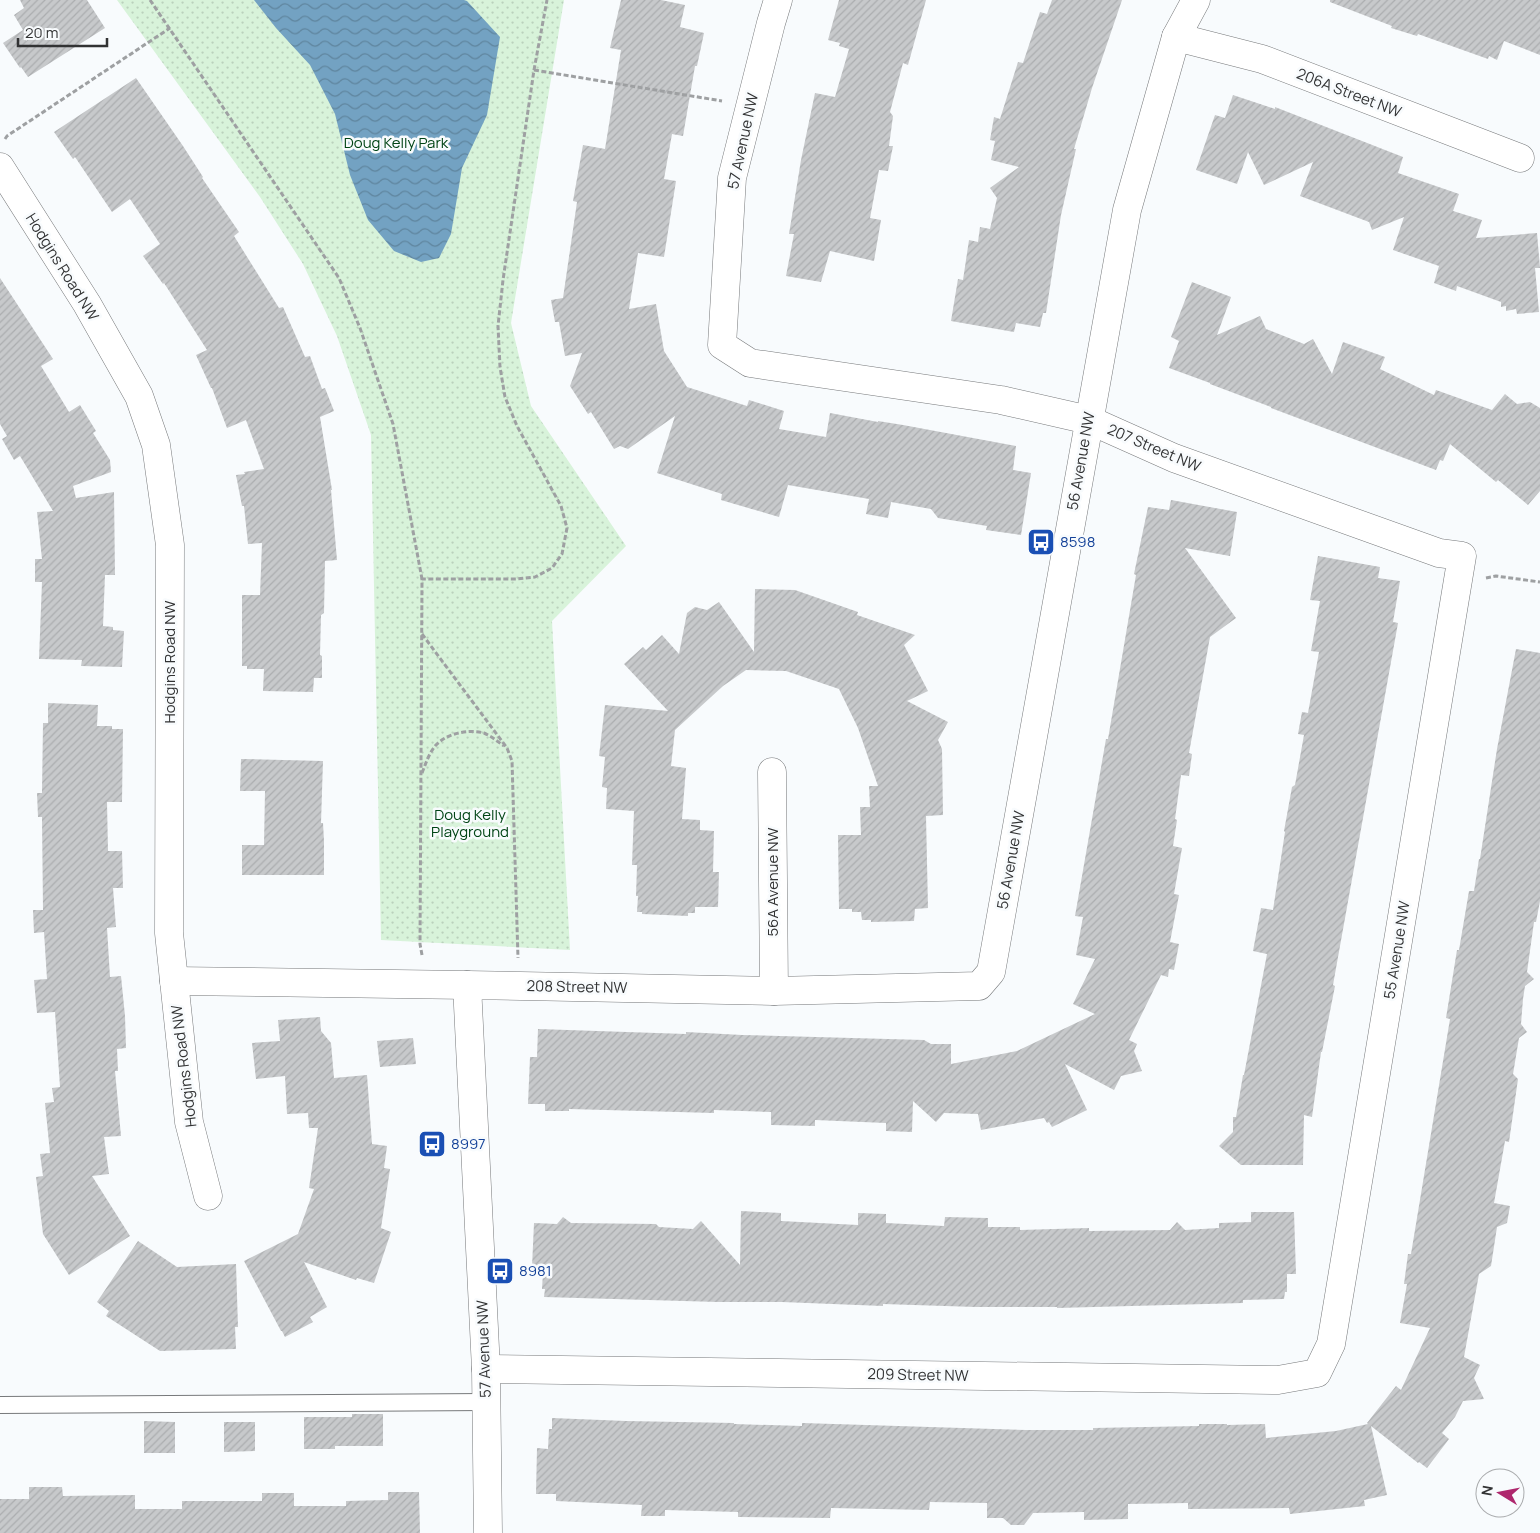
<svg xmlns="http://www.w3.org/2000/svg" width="1540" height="1533" font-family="Manrope,sans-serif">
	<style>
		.park { fill: url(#park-dots) }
		.water { fill: url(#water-waves) }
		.building { fill: url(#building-hatch) }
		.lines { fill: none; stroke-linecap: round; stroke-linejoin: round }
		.lane-casing { stroke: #77797b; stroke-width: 18 }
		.street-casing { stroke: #77797b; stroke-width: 29 }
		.secondary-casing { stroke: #77797b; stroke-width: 29 }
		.path { stroke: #9ea0a2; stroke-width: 3; stroke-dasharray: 5 2.5; stroke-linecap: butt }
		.lane { stroke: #fff; stroke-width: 16 }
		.street { stroke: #fff; stroke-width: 28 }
		.secondary { stroke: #fff; stroke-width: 28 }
		.labels { text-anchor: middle; stroke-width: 5; stroke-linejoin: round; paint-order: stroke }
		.street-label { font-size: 15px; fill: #323334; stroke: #f8fbfd }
		.park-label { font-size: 15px; fill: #004415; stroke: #f8fbfd }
		.transit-label { font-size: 15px; fill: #164399; stroke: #f8fbfd; text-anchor: start }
	</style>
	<defs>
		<pattern id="park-dots" width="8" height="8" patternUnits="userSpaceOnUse" patternTransform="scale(1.25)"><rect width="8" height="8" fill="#d8f3da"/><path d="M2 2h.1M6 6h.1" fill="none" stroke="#bad1bc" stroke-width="1.8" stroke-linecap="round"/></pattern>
		<pattern id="water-waves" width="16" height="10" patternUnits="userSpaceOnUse" patternTransform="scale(1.25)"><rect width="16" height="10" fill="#73a2c2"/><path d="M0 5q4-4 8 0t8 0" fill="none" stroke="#5f859e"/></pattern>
		<pattern id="building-hatch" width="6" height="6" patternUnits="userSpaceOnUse" patternTransform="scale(1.25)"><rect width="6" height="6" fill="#c7c9cb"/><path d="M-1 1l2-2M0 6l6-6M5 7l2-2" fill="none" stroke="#abadaf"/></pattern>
	</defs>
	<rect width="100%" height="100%" fill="#f8fbfd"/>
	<polygon class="park" points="117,0 564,0 511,323 531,406 626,546 552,621 570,950 381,940 371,435 337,336 303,264 260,197"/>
	<polygon class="water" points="254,0 464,0 467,1 500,37 487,115 462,168 451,234 439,258 421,262 394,251 368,220 350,175 335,114 310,65 276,28"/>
	<g class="building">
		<polygon points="20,0 87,0 105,28 28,77 21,67 20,68 3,43 23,30 14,15 24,8"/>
		<polygon points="621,0 661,0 685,5 680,27 704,33 697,66 695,66 683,136 672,134 664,179 676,181 664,257 638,253 629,309 656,304 664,351 687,387 747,406 749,400 784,411 779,429 826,437 830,413 878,422 878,421 903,425 1016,446 1013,470 1031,473 1021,535 986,530 987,526 938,518 931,509 891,502 888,518 866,514 869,499 788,485 779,517 721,500 722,494 657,473 675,416 628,449 620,446 614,449 591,412 588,414 570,386 582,353 565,356 559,322 555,322 551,300 563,298 577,202 573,201 583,145 605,149 621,50 610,48"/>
		<polygon points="839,0 926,0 908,65 903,63 890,112 893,116 889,146 893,146 888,171 879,170 870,218 881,220 874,261 830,251 821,282 786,276 794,234 789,234 801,160 815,93 835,97 849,49 839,46 840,43 828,40"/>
		<polygon points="1052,0 1122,0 1092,88 1074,149 1076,149 1061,215 1046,313 1043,313 1040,327 1016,323 1014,332 951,321 958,279 963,280 969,240 978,242 980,227 990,229 997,198 990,188 1019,167 991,160 995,141 990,140 994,117 1000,119 1018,62 1023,63 1040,12 1047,14"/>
		<polygon points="1330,0 1540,0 1540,55 1504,41 1497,60 1489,56 1488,59 1418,34 1417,36 1391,28 1392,26 1330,2"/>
		<polygon points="136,78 183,146 203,177 202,178 239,232 234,236 279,308 283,307 305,357 310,356 322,389 325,388 334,411 320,417 332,490 331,490 337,560 325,561 324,613 321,615 320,655 322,656 322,678 314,678 313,692 263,691 264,669 247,669 247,666 242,666 242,595 260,595 262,543 248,544 244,506 242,506 236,475 245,474 244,472 264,469 246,420 227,428 212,388 211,388 196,355 207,350 164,283 163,284 143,256 160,244 130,199 112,212 75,157 73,159 54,132"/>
		<polygon points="1233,95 1275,109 1275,107 1403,157 1398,173 1459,194 1453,211 1482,220 1476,238 1537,233 1540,268 1535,268 1539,312 1517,314 1516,309 1506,311 1506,306 1501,307 1501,302 1457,286 1456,291 1434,283 1439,266 1393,250 1404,217 1372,230 1369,222 1300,196 1313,162 1264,185 1248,152 1237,184 1196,170 1215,115 1225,118"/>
		<polygon points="0,278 53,359 41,366 69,412 80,405 96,431 93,433 110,460 111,472 73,486 76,498 114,492 115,575 105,575 103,626 113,627 113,630 124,631 122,667 81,666 82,660 39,659 42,582 35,582 35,559 42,559 37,512 53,511 20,456 14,460 2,439 7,436 0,424"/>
		<polygon points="1192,282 1231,297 1217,335 1260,316 1266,329 1304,344 1313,339 1332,374 1343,342 1385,357 1380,369 1434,395 1436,390 1492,410 1505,394 1517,404 1530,402 1540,408 1540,491 1528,505 1498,480 1496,482 1450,444 1443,461 1440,460 1436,470 1271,408 1271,407 1210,384 1210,383 1169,368 1179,341 1171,337"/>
		<polygon points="1171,500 1237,512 1230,556 1185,548 1236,618 1210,637 1189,753 1192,754 1189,776 1181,775 1175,819 1177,820 1173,846 1182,848 1174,894 1179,895 1170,942 1179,944 1174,970 1169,969 1168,977 1161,975 1129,1040 1137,1044 1134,1051 1142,1071 1121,1076 1114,1090 1065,1064 1087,1110 1052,1127 1049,1122 1047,1123 1044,1118 981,1130 978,1114 944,1113 936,1122 913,1101 912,1132 886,1131 886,1123 815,1120 815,1126 771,1125 771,1112 714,1110 714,1113 569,1109 569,1111 545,1111 545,1104 528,1104 530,1057 537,1057 538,1029 686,1034 686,1032 742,1035 924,1040 931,1044 951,1044 951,1064 1017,1051 1095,1014 1073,1004 1095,959 1076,955 1083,917 1075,916 1106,739 1108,739 1136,575 1134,574 1148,507 1169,510"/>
		<polygon points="1318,556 1380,567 1378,578 1400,581 1393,622 1398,623 1333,985 1335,986 1322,1052 1321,1052 1312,1117 1304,1115 1303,1165 1241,1165 1219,1146 1233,1132 1233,1117 1236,1117 1243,1075 1244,1075 1267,954 1253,951 1261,908 1273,910 1285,832 1284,831 1292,787 1295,785 1304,735 1298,734 1302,712 1308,713 1319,652 1311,651 1320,601 1310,600"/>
		<polygon points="755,589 795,590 858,612 857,615 915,635 904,645 928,691 907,701 948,722 938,740 942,749 943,815 926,816 928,908 915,909 914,921 871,922 871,920 862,920 861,912 852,912 852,909 839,909 838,835 861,835 860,807 870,807 869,786 878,786 858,728 839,689 786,671 746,670 723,686 675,730 671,766 686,768 682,819 700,820 700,830 714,831 713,872 719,872 718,907 695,907 695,913 688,913 688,916 642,914 642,912 637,912 638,896 636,896 637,865 632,865 634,811 606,809 607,788 602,787 605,757 599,756 605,705 668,711 624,664 643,647 646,650 662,635 679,654 687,613 695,607 707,610 719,602 754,652"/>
		<polygon points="1516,649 1540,653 1540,901 1536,922 1534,922 1527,972 1534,979 1525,986 1523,999 1521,1024 1527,1032 1519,1038 1513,1074 1518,1079 1509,1142 1505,1141 1494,1203 1510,1206 1507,1223 1497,1227 1491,1266 1479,1274 1464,1357 1480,1365 1474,1378 1484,1399 1463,1401 1455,1417 1442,1433 1449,1439 1427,1468 1419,1462 1418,1463 1371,1426 1387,1495 1364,1500 1365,1506 1290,1514 1289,1508 1188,1509 1188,1503 1128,1504 1128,1519 1084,1520 1084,1512 1033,1513 1024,1525 1011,1525 1003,1518 987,1518 987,1503 930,1502 929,1510 831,1508 830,1518 738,1517 738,1512 665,1510 665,1516 641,1516 642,1505 556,1501 556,1494 536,1494 537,1448 548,1449 549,1429 552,1429 552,1418 626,1421 734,1423 734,1424 802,1426 802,1423 1026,1430 1093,1430 1093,1428 1199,1426 1199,1424 1227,1424 1227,1425 1265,1424 1266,1438 1336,1431 1368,1424 1367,1423 1396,1386 1401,1390 1430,1328 1400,1323 1407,1284 1404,1284 1408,1254 1411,1254 1450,1019 1446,1018 1457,950 1459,950 1469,891 1474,891 1479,859 1480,859 1497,749"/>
		<polygon points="48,703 98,705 97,726 112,726 112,729 123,729 122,802 107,802 108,851 122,851 123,888 113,888 116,927 107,928 110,977 121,976 125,1016 126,1048 117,1049 118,1071 115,1071 121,1136 104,1137 109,1174 92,1176 130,1236 69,1275 43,1234 36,1177 43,1176 40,1154 50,1153 45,1103 54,1102 52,1088 60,1087 55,1012 37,1013 34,980 47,979 44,932 34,933 33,910 43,910 42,817 38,817 37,793 42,793 43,723 48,723"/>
		<polygon points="241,759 323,761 321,823 323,823 324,841 324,875 242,875 242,845 264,845 265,791 240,791"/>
		<polygon points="320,1017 321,1031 331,1043 334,1078 367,1075 372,1144 387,1146 384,1168 390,1169 381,1228 391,1232 374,1283 357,1278 356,1280 304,1262 327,1307 310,1317 313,1322 285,1337 282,1331 281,1331 244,1261 298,1234 314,1189 309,1188 318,1128 309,1128 308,1113 287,1114 285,1076 256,1079 252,1043 280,1041 278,1020"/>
		<polygon points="413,1038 416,1064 380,1067 377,1041"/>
		<polygon points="741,1211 781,1213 781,1221 858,1225 858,1213 886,1214 886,1223 944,1226 945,1217 988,1218 988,1227 1020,1227 1020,1230 1089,1228 1089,1231 1170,1230 1177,1222 1185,1230 1219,1228 1219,1223 1251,1222 1251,1212 1294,1212 1296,1274 1287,1274 1287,1292 1285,1292 1284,1299 1243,1300 1243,1303 1057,1308 1057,1307 976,1307 883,1304 883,1306 782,1302 718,1302 544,1297 545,1289 542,1289 543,1273 533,1272 532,1267 534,1223 557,1224 563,1217 571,1223 656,1224 659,1227 693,1229 701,1221 740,1265"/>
		<polygon points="138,1241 177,1267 236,1264 238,1327 235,1327 236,1349 160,1351 106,1316 109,1311 97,1302"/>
		<polygon points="352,1414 383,1414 383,1446 335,1446 335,1449 304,1449 304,1417 352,1417"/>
		<polygon points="144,1421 175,1422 175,1453 144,1453"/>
		<polygon points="224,1422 255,1422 255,1451 224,1452"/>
		<polygon points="29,1487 62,1487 63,1496 135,1495 135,1509 182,1509 182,1501 262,1501 262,1493 294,1493 294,1506 346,1506 346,1501 388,1500 388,1492 419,1492 420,1533 0,1533 0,1499 29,1499"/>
	</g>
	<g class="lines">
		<g class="lane-casing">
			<polyline id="lane" points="0,1405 486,1402"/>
		</g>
		<g class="street-casing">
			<g id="street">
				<polyline points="1176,37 1262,59 1520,158"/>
				<polyline points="0,167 87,304 139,396 156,445 170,545 169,933 189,1122 208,1196"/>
				<polyline points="772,772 774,991"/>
				<polyline points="174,981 467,985"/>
				<polyline points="486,1369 1278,1380 1317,1373 1331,1344 1462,556 1439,553 1174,458 1089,420 1001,400 750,363 722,345 732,178 771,23 778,0"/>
			</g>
		</g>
		<g class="secondary-casing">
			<polyline id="secondary" points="488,1533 486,1369 467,985 774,991 979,986 991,972 1127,210 1176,37 1196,0"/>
		</g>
		<g class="path">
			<polyline points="150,0 339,278 360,328 393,424 422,579"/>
			<polyline points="534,70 722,101"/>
			<polyline points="5,139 7,136 170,28"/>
			<polyline points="1486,578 1496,576 1540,582"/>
			<polyline points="422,634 507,748 512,761 518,958"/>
			<path d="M 422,773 C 426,763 429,753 436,745 C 447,733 469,729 484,733 C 491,736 497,741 504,746"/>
			<polyline points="422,955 420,944 422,579 516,579 535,577 552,568 562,554 567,528 561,506 517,426 505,397 500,367 498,326 503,280 534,70 547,0"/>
		</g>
		<use href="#lane" class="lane"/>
		<use href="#street" class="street"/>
		<use href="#secondary" class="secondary"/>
	</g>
	<defs>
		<g id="bus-square" transform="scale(1.4375)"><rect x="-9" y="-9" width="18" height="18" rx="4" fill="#1a4fb4" stroke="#f8fbfd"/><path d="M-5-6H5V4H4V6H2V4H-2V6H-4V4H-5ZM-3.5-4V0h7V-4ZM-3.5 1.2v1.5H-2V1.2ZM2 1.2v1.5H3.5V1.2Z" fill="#fff"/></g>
	</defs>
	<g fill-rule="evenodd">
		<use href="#bus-square" x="1041" y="542"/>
		<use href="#bus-square" x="432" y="1144"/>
		<use href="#bus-square" x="500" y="1271"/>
	</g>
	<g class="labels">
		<g class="street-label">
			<text transform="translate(1349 93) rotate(21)" y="5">206A Street NW</text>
			<text transform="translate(743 141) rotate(-78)" y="5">57 Avenue NW</text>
			<text transform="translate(62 267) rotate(58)" y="5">Hodgins Road NW</text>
			<text transform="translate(1154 448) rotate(23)" y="5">207 Street NW</text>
			<text transform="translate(1081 461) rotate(-80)" y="5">56 Avenue NW</text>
			<text transform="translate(170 662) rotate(-90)" y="5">Hodgins Road NW</text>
			<text transform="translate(1011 860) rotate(-80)" y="5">56 Avenue NW</text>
			<text transform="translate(773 882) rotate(-90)" y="5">56A Avenue NW</text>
			<text transform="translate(1397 950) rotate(-81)" y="5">55 Avenue NW</text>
			<text transform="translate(577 987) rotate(1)" y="5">208 Street NW</text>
			<text transform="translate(184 1066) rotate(-97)" y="5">Hodgins Road NW</text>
			<text transform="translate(484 1349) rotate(-92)" y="5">57 Avenue NW</text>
			<text transform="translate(918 1375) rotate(1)" y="5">209 Street NW</text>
		</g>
		<g class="park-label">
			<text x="396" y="148">Doug Kelly Park</text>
			<text x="470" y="820">Doug Kelly<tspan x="470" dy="17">Playground</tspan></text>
		</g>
		<g class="transit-label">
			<text x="1060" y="547">8598</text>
			<text x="451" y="1149">8997</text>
			<text x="519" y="1276">8981</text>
		</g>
	</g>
	<g transform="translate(1500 1493) rotate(280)"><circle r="24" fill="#f8fbfd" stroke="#a9abad"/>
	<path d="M0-4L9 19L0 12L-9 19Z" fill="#ae276d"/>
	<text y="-8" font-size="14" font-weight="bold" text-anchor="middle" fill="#323334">N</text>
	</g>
	<path d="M18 38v8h89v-8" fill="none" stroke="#323334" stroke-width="2.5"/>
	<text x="25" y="38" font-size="15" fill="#323334" stroke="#f8fbfd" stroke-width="4" paint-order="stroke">20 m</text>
</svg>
